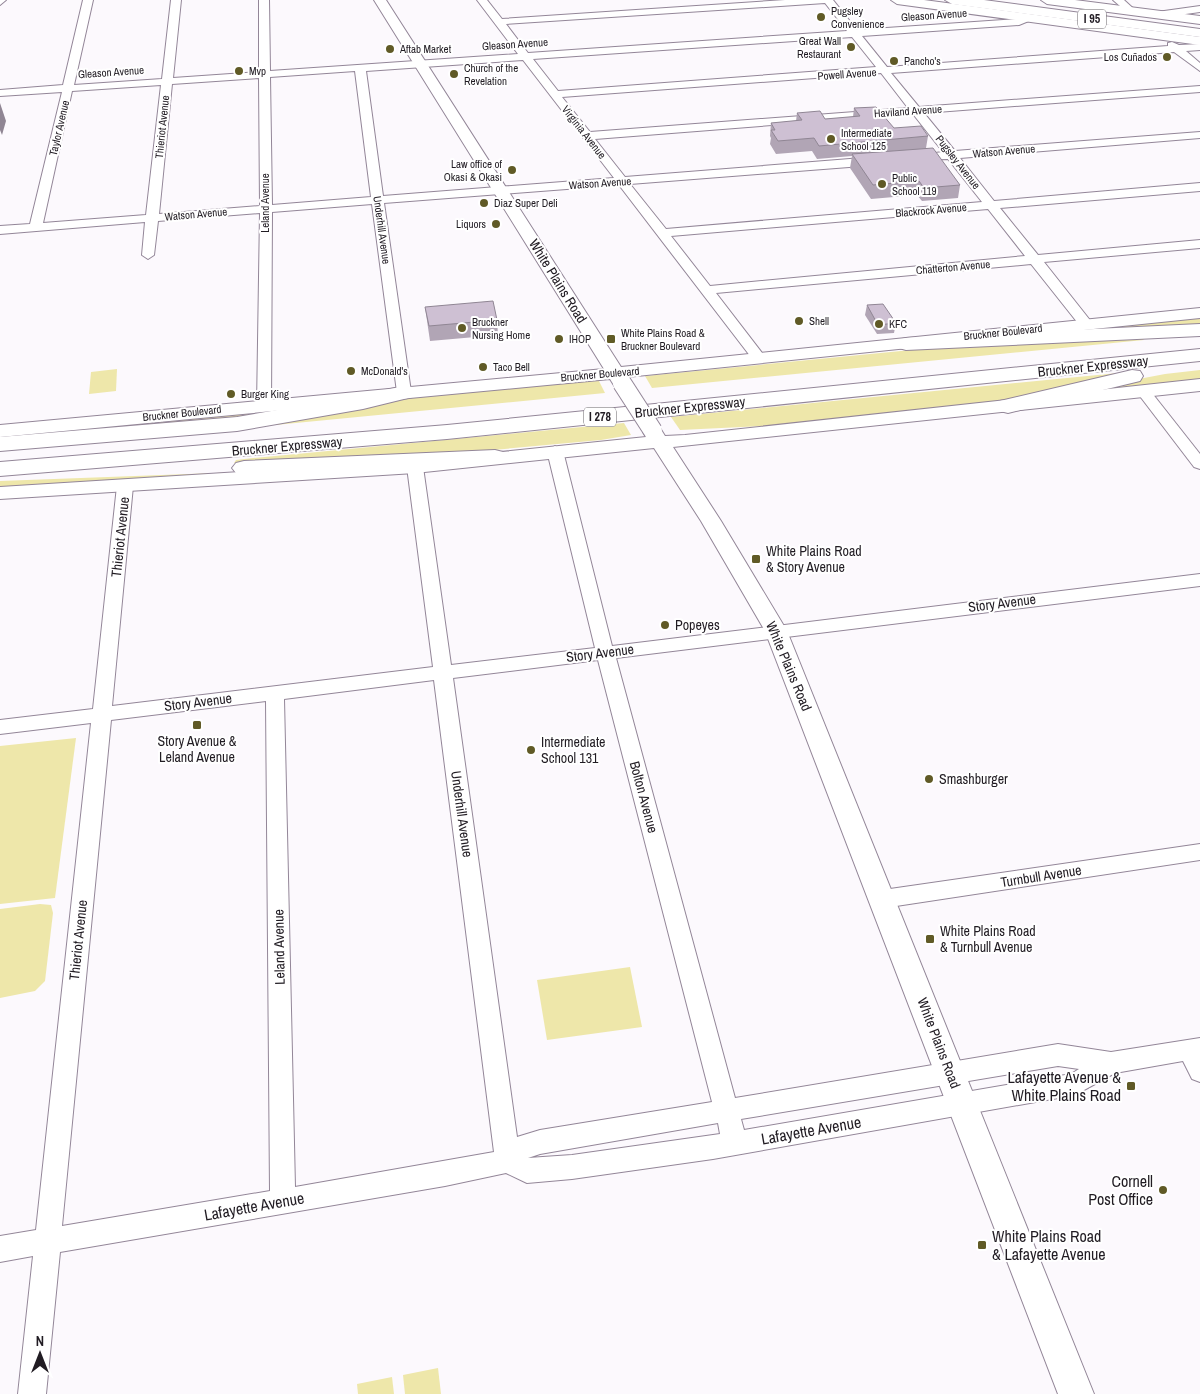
<svg xmlns="http://www.w3.org/2000/svg" width="1200" height="1394" font-family="'Archivo Narrow',sans-serif">
	<style>
		.green { fill: #eee7aa }
		.lines { fill: none; stroke-linecap: round; stroke-linejoin: round }
		.minor-casing { stroke: #938698; stroke-width: 2 }
		.major-casing { stroke: #938698; stroke-width: 2 }
		.highway-casing { stroke: #938698; stroke-width: 2 }
		.minor { fill: #fff; fill-rule: evenodd }
		.major { fill: #fff; fill-rule: evenodd }
		.highway { fill: #fff; fill-rule: evenodd }
		.major-bridge-casing { stroke: #938698; stroke-width: 20; stroke-linecap: butt }
		.major-bridge { stroke: #fff; stroke-width: 18 }
		.wall { fill: #b1a5b5 }
		.shaded-wall { fill: #908694 }
		.building { fill: #cec0d3; stroke: #908694 }
		.poi-dot { fill: #605a26; stroke: #fff; stroke-width: 2 }
		.labels { text-anchor: middle; stroke-width: 4; stroke-linejoin: round; paint-order: stroke }
		.far-poi-label { font-size: 11px; fill: #211c23; stroke: #fff; text-anchor: start }
		.far-street-label { font-size: 11px; fill: #211c23; stroke: #fff }
		.shield { fill: #fff; stroke: #646065; stroke-width: 1 }
		.shield-label { font-size: 12px; font-weight: bold; fill: #211c23 }
		.street-label { font-size: 14px; fill: #211c23; stroke: #fff }
		.poi-label { font-size: 14px; fill: #211c23; stroke: #fff; text-anchor: start }
		.near-poi-label { font-size: 16px; fill: #211c23; stroke: #fff; text-anchor: end }
		.near-street-label { font-size: 16px; fill: #211c23; stroke: #fff }
	</style>
	<rect width="100%" height="100%" fill="#fcf9fd"/>
	<g class="green">
		<polygon points="1200,318 1200,325 1052,332"/>
		<polygon points="1141,337 1144,340 652,388 645,376 932,348"/>
		<polygon points="117,369 116,391 89,394 91,372"/>
		<polygon points="1200,370 1200,381 1095,391 1102,386 1165,374"/>
		<polygon points="1118,373 1119,374 997,402 763,426 680,430 671,417"/>
		<polygon points="599,381 605,393 275,425 275,422 420,396 531,384"/>
		<polygon points="299,406 223,423 0,441 0,435"/>
		<polygon points="624,423 631,435 601,440 417,457 234,463 236,460 253,458"/>
		<polygon points="296,470 0,488 0,481"/>
		<polygon points="76,738 55,898 0,904 0,746"/>
		<polygon points="40,904 51,905 53,913 45,981 35,991 0,998 0,909"/>
		<polygon points="630,967 642,1027 547,1040 537,980"/>
		<polygon points="438,1368 441,1394 405,1394 403,1375"/>
		<polygon points="392,1377 394,1394 358,1394 357,1384"/>
	</g>
	<g class="lines">
		<g class="minor-casing">
			<g id="minor">
				<polygon points="0,0 6,0 0,5"/>
				<path d="M 83,0 L 93,0 L 74,85 L 162,79 L 171,0 L 181,0 L 173,78 L 259,72 L 259,0 L 269,0 L 270,71 L 518,54 L 477,0 L 487,0 L 502,19 L 785,0 L 833,0 L 857,30 L 1018,19 L 1031,15 L 1036,18 L 1019,25 L 862,36 L 887,67 L 1168,46 L 1168,43 L 1172,42 L 1179,45 L 1200,44 L 1200,50 L 1186,51 L 1200,63 L 1200,71 L 1174,52 L 891,73 L 919,107 L 1200,86 L 1200,92 L 924,113 L 955,151 L 1200,132 L 1200,138 L 960,158 L 994,201 L 1200,183 L 1200,191 L 1000,208 L 1038,255 L 1200,240 L 1200,248 L 1044,262 L 1093,324 L 1086,328 L 1081,327 L 1031,264 L 716,293 L 766,358 L 759,362 L 754,361 L 619,185 L 384,203 L 411,392 L 404,396 L 397,392 L 372,204 L 272,212 L 271,406 L 264,410 L 257,406 L 260,213 L 158,221 L 154,255 L 148,259 L 142,255 L 145,222 L 0,234 L 0,226 L 30,224 L 62,92 L 0,96 L 0,90 L 63,85 ZM 825,3 L 847,31 L 528,53 L 506,24 ZM 852,37 L 876,67 L 558,91 L 533,59 ZM 523,60 L 614,178 L 383,196 L 366,71 ZM 355,71 L 371,197 L 272,205 L 270,77 ZM 881,73 L 908,108 L 590,132 L 562,97 ZM 259,78 L 260,206 L 159,214 L 172,84 ZM 161,85 L 146,215 L 43,223 L 72,91 ZM 913,114 L 943,152 L 911,156 L 911,160 L 948,159 L 982,202 L 666,229 L 630,184 L 875,165 L 881,161 L 875,157 L 625,177 L 595,139 ZM 988,209 L 1025,256 L 710,286 L 671,236 Z"/>
				<polygon points="1113,0 1124,0 1136,11 1128,13"/>
				<polygon points="1200,6 1200,12 1157,18 1152,15 1157,12"/>
				<polygon points="1143,387 1148,388 1200,454 1200,469 1194,467 1136,391"/>
				<path d="M 555,446 L 563,451 L 612,646 L 1200,574 L 1200,586 L 616,658 L 735,1098 L 1058,1044 L 1111,1052 L 1200,1038 L 1200,1082 L 1192,1079 L 1183,1061 L 1115,1073 L 1075,1095 L 713,1159 L 572,1179 L 527,1183 L 506,1173 L 445,1186 L 60,1252 L 46,1394 L 18,1394 L 33,1256 L 0,1262 L 0,1236 L 36,1230 L 91,723 L 0,734 L 0,720 L 93,709 L 117,486 L 125,481 L 133,486 L 112,706 L 433,667 L 407,467 L 415,462 L 423,467 L 451,665 L 595,648 L 547,451 ZM 598,660 L 712,1102 L 540,1130 L 517,1137 L 453,678 ZM 434,680 L 494,1152 L 295,1187 L 284,699 ZM 266,701 L 270,1191 L 62,1226 L 111,720 ZM 1058,1066 L 1079,1069 L 1071,1074 L 744,1130 L 741,1119 ZM 718,1123 L 720,1134 L 572,1155 L 528,1158 L 540,1154 Z"/>
				<polygon points="1200,844 1200,860 883,908 875,905 872,899 875,893 883,890"/>
			</g>
		</g>
		<g class="major-casing">
			<g id="major">
				<polygon points="374,0 386,0 621,367 1200,308 1200,318 627,377 631,383 629,387 615,387 610,379 0,437 0,425 604,369"/>
				<polygon points="891,0 924,0 1200,37 1200,45 897,4"/>
				<polygon points="1041,0 1075,0 1200,16 1200,24 1047,4"/>
				<polygon points="1200,379 1200,391 673,447 721,521 787,631 1094,1394 1058,1394 765,631 701,521 654,448 415,473 0,499 0,487 415,461 646,437 643,432 646,428 660,428 665,436 685,435"/>
			</g>
		</g>
		<g class="highway-casing">
			<g id="highway">
				<polygon points="945,0 984,0 1200,29 1200,37 952,4"/>
				<polygon points="1200,324 1200,336 906,350 899,348 896,344 899,340 906,338"/>
				<polygon points="1200,349 1200,361 447,439 0,476 0,462 447,425"/>
				<polygon points="1132,370 1140,371 1143,376 1140,381 1008,413 1000,411 997,406 1000,401"/>
				<polygon points="404,386 412,387 415,392 412,397 363,409 237,431 0,451 0,437 237,417 363,395"/>
				<polygon points="495,450 503,452 506,457 503,462 244,475 236,473 232,468 236,463 244,461"/>
			</g>
		</g>
		<use href="#minor" class="minor"/>
		<use href="#major" class="major"/>
		<use href="#highway" class="highway"/>
		<g class="major-bridge-casing">
			<polyline id="major-bridge" points="622,383 653,431"/>
		</g>
		<use href="#major-bridge" class="major-bridge"/>
	</g>
	<g class="wall">
		<polygon points="854,108 894,128 928,136 926,148 960,185 958,198 922,201 917,195 871,199 850,168 852,156 817,159 812,151 776,154 770,144 771,138 770,136 771,123 796,121 797,113 825,119 853,117"/>
		<polygon points="867,305 896,323 894,333 877,334 865,315"/>
		<polygon points="425,307 497,320 498,335 430,341"/>
	</g>
	<polygon class="shaded-wall" points="0,103 6,121 2,135 0,130"/>
	<g class="building">
		<polygon points="876,107 894,128 921,126 928,136 819,146 814,138 778,141 771,130 775,130 771,123 802,120 797,113 820,111 825,119 860,116 854,108"/>
		<polygon points="933,148 960,185 924,188 919,181 873,185 852,154"/>
		<polygon points="493,301 497,320 429,326 425,307"/>
		<polygon points="883,304 896,323 878,325 867,305"/>
	</g>
	<g class="poi-dot">
		<circle cx="821" cy="17" r="5"/>
		<circle cx="851" cy="47" r="5"/>
		<circle cx="390" cy="49" r="5"/>
		<circle cx="1167" cy="57" r="5"/>
		<circle cx="894" cy="61" r="5"/>
		<circle cx="239" cy="71" r="5"/>
		<circle cx="454" cy="74" r="5"/>
		<circle cx="831" cy="139" r="5"/>
		<circle cx="512" cy="170" r="5"/>
		<circle cx="882" cy="184" r="5"/>
		<circle cx="484" cy="203" r="5"/>
		<circle cx="496" cy="224" r="5"/>
		<circle cx="799" cy="321" r="5"/>
		<circle cx="879" cy="324" r="5"/>
		<circle cx="462" cy="328" r="5"/>
		<circle cx="559" cy="339" r="5"/>
		<rect x="606" y="334" width="10" height="10" rx="2.5"/>
		<circle cx="483" cy="367" r="5"/>
		<circle cx="351" cy="371" r="5"/>
		<circle cx="231" cy="394" r="5"/>
		<rect x="751" y="554" width="10" height="10" rx="2.5"/>
		<circle cx="665" cy="625" r="5"/>
		<rect x="192" y="720" width="10" height="10" rx="2.5"/>
		<circle cx="531" cy="750" r="5"/>
		<circle cx="929" cy="779" r="5"/>
		<rect x="925" y="934" width="10" height="10" rx="2.5"/>
		<rect x="1126" y="1081" width="10" height="10" rx="2.5"/>
		<circle cx="1163" cy="1190" r="5"/>
		<rect x="977" y="1240" width="10" height="10" rx="2.5"/>
	</g>
	<g class="labels">
		<g class="far-poi-label">
			<text x="831" y="15">Pugsley<tspan x="831" dy="13">Convenience</tspan></text>
			<text x="841" y="45" text-anchor="end">Great Wall<tspan x="841" dy="13">Restaurant</tspan></text>
			<text x="400" y="53">Aftab Market</text>
			<text x="1157" y="61" text-anchor="end">Los Cuñados</text>
			<text x="904" y="65">Pancho's</text>
			<text x="464" y="72">Church of the<tspan x="464" dy="13">Revelation</tspan></text>
			<text x="249" y="75">Mvp</text>
			<text x="841" y="137">Intermediate<tspan x="841" dy="13">School 125</tspan></text>
			<text x="502" y="168" text-anchor="end">Law office of<tspan x="502" dy="13">Okasi &amp; Okasi</tspan></text>
			<text x="892" y="182">Public<tspan x="892" dy="13">School 119</tspan></text>
			<text x="494" y="207">Diaz Super Deli</text>
			<text x="486" y="228" text-anchor="end">Liquors</text>
			<text x="809" y="325">Shell</text>
			<text x="472" y="326">Bruckner<tspan x="472" dy="13">Nursing Home</tspan></text>
			<text x="889" y="328">KFC</text>
			<text x="621" y="337">White Plains Road &amp;<tspan x="621" dy="13">Bruckner Boulevard</tspan></text>
			<text x="569" y="343">IHOP</text>
			<text x="493" y="371">Taco Bell</text>
			<text x="361" y="375">McDonald's</text>
			<text x="241" y="398">Burger King</text>
		</g>
		<g class="far-street-label">
			<text transform="translate(934 15) rotate(-4)" y="4">Gleason Avenue</text>
			<text transform="translate(515 44) rotate(-4)" y="4">Gleason Avenue</text>
			<text transform="translate(111 72) rotate(-4)" y="4">Gleason Avenue</text>
			<text transform="translate(847 74) rotate(-4)" y="4">Powell Avenue</text>
			<text transform="translate(908 111) rotate(-4)" y="4">Haviland Avenue</text>
			<text transform="translate(162 127) rotate(-84)" y="4">Thieriot Avenue</text>
			<text transform="translate(59 128) rotate(-77)" y="4">Taylor Avenue</text>
			<text transform="translate(584 132) rotate(52)" y="4">Virginia Avenue</text>
			<text transform="translate(1004 151) rotate(-5)" y="4">Watson Avenue</text>
			<text transform="translate(958 162) rotate(52)" y="4">Pugsley Avenue</text>
			<text transform="translate(600 183) rotate(-4)" y="4">Watson Avenue</text>
			<text transform="translate(265 203) rotate(-90)" y="4">Leland Avenue</text>
			<text transform="translate(931 210) rotate(-5)" y="4">Blackrock Avenue</text>
			<text transform="translate(196 214) rotate(-5)" y="4">Watson Avenue</text>
			<text transform="translate(382 230) rotate(82)" y="4">Underhill Avenue</text>
			<text transform="translate(953 267) rotate(-5)" y="4">Chatterton Avenue</text>
			<text transform="translate(1003 332) rotate(-6)" y="4">Bruckner Boulevard</text>
			<text transform="translate(600 374) rotate(-5)" y="4">Bruckner Boulevard</text>
			<text transform="translate(182 413) rotate(-6)" y="4">Bruckner Boulevard</text>
		</g>
		<g class="shield">
			<rect x="1078" y="9.5" width="28" height="19" rx="4"/>
			<rect x="584" y="407.5" width="32" height="19" rx="4"/>
		</g>
		<g class="shield-label">
			<text x="1092" y="23">I 95</text>
			<text x="600" y="421">I 278</text>
		</g>
		<g class="street-label">
			<text transform="translate(558 281) rotate(58)" y="5">White Plains Road</text>
			<text transform="translate(1093 366) rotate(-6)" y="5">Bruckner Expressway</text>
			<text transform="translate(690 407) rotate(-6)" y="5">Bruckner Expressway</text>
			<text transform="translate(287 446) rotate(-5)" y="5">Bruckner Expressway</text>
			<text transform="translate(120 537) rotate(-84)" y="5">Thieriot Avenue</text>
			<text transform="translate(1002 603) rotate(-7)" y="5">Story Avenue</text>
			<text transform="translate(600 653) rotate(-7)" y="5">Story Avenue</text>
			<text transform="translate(789 666) rotate(67)" y="5">White Plains Road</text>
			<text transform="translate(198 702) rotate(-7)" y="5">Story Avenue</text>
			<text transform="translate(644 797) rotate(75)" y="5">Bolton Avenue</text>
			<text transform="translate(462 814) rotate(82)" y="5">Underhill Avenue</text>
			<text transform="translate(1041 876) rotate(-9)" y="5">Turnbull Avenue</text>
			<text transform="translate(78 940) rotate(-84)" y="5">Thieriot Avenue</text>
			<text transform="translate(279 947) rotate(-91)" y="5">Leland Avenue</text>
			<text transform="translate(939 1043) rotate(69)" y="5">White Plains Road</text>
		</g>
		<g class="poi-label">
			<text x="766" y="556">White Plains Road<tspan x="766" dy="16">&amp; Story Avenue</tspan></text>
			<text x="675" y="630">Popeyes</text>
			<text x="197" y="746" text-anchor="middle">Story Avenue &amp;<tspan x="197" dy="16">Leland Avenue</tspan></text>
			<text x="541" y="747">Intermediate<tspan x="541" dy="16">School 131</tspan></text>
			<text x="939" y="784">Smashburger</text>
			<text x="940" y="936">White Plains Road<tspan x="940" dy="16">&amp; Turnbull Avenue</tspan></text>
		</g>
		<g class="near-poi-label">
			<text x="1121" y="1083">Lafayette Avenue &amp;<tspan x="1121" dy="18">White Plains Road</tspan></text>
			<text x="1153" y="1187">Cornell<tspan x="1153" dy="18">Post Office</tspan></text>
			<text x="992" y="1242" text-anchor="start">White Plains Road<tspan x="992" dy="18">&amp; Lafayette Avenue</tspan></text>
		</g>
		<g class="near-street-label">
			<text transform="translate(811 1130) rotate(-10)" y="6">Lafayette Avenue</text>
			<text transform="translate(254 1206) rotate(-10)" y="6">Lafayette Avenue</text>
		</g>
	</g>
	<g transform="translate(40 1354)" stroke="#ffffff" stroke-width="4" paint-order="stroke">
	<path d="M0-4L9 19L0 12L-9 19Z" fill="#211c23"/>
	<text y="-8" font-size="14" font-weight="bold" text-anchor="middle" fill="#211c23">N</text>
	</g>
</svg>
